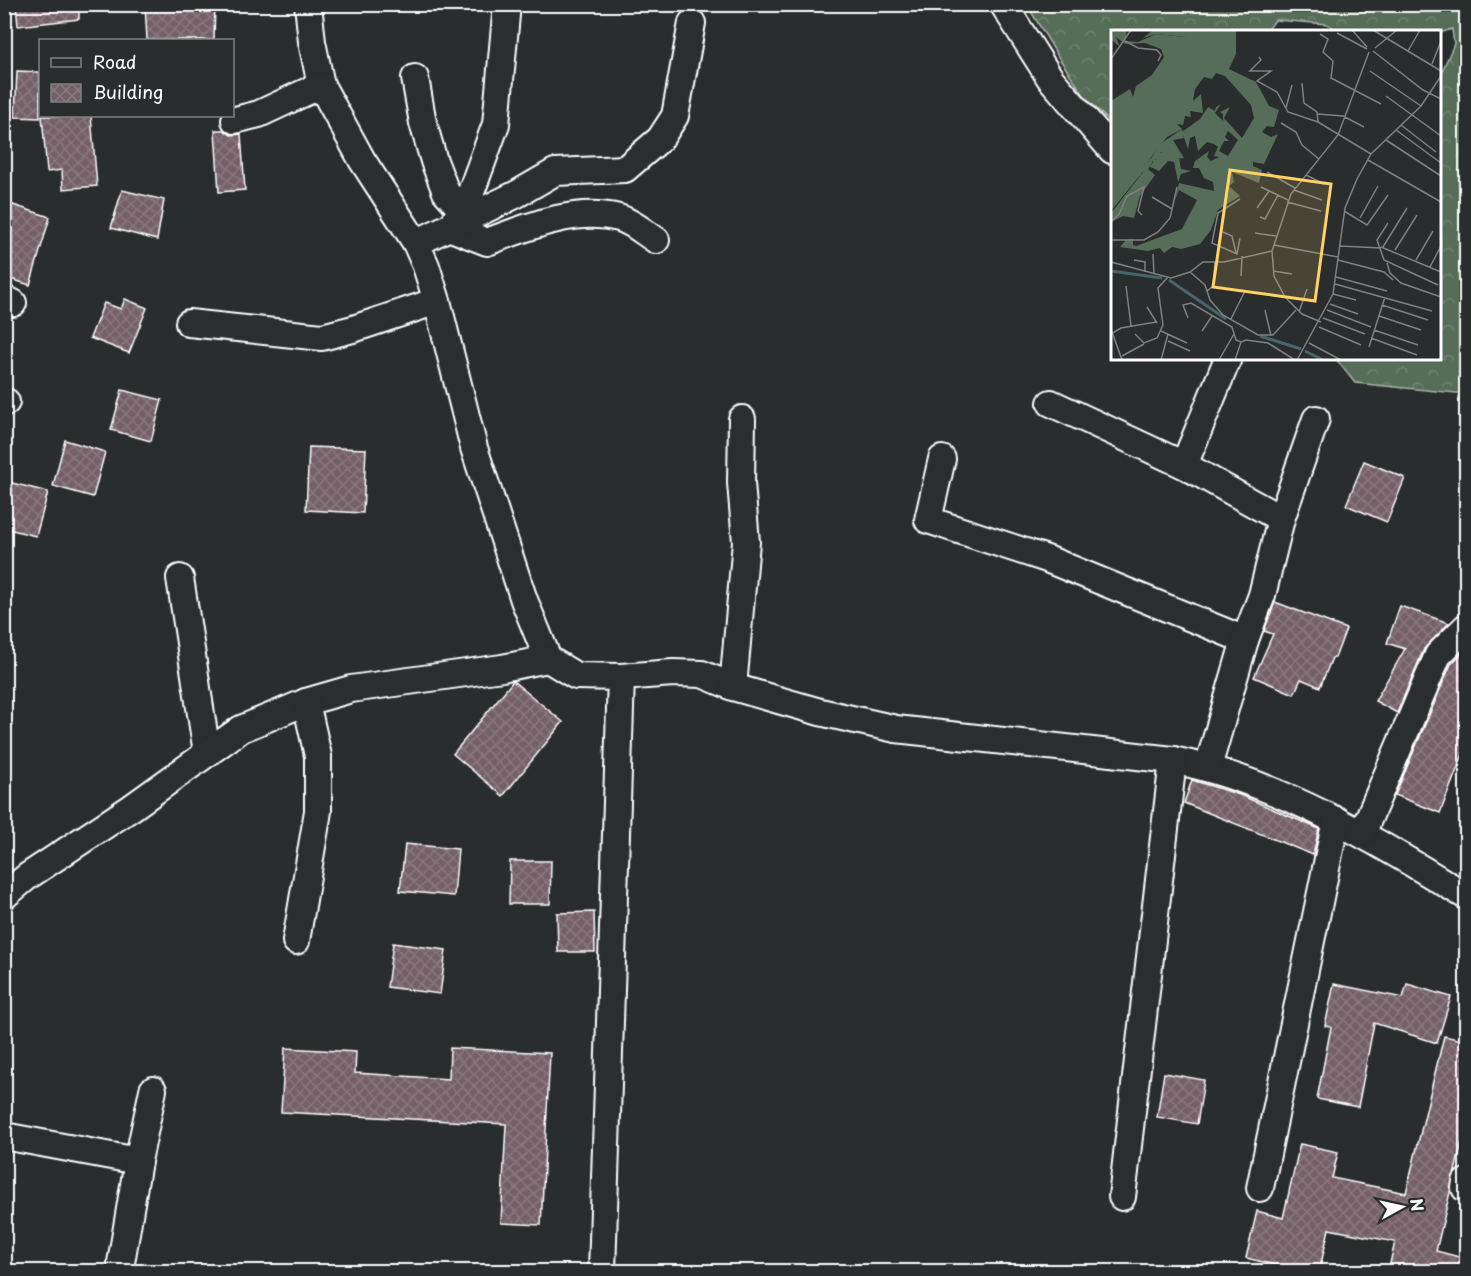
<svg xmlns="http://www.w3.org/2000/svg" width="1471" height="1276" font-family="'Playpen Sans',sans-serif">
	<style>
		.forest { fill: url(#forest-crowns); stroke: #aab6ac; stroke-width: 1.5 }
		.building { fill: url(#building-cross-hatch); stroke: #fff; stroke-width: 1.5 }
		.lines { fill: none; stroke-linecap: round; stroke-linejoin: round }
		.street-casing { stroke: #fff; stroke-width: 30 }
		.street { stroke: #2a2d2e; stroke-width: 26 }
		.inset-river { fill: none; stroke: #47666a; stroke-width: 3 }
		.inset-road { fill: none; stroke: #7f8182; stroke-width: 1.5 }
		.view { fill: #ffd166; fill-opacity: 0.15; stroke: #ffd166; stroke-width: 3 }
		.inset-edge { fill: none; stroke: #fff; stroke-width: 3 }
	</style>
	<defs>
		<pattern id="forest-crowns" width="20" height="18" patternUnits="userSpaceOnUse" patternTransform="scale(1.5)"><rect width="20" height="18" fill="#566d59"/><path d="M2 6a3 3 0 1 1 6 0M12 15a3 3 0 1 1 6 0" fill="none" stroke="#6f8372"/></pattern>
		<pattern id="building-cross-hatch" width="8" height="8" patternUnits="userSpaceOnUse" patternTransform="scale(1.5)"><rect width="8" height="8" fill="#746168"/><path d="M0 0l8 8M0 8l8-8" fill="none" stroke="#89797f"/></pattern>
	</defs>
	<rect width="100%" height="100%" fill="#2a2d2e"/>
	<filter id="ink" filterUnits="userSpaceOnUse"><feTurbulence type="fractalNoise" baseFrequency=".0167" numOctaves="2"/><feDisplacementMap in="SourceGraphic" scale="12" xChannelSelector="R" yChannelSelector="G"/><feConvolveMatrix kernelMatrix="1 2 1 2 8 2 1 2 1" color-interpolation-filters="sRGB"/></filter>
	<g filter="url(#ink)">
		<polygon class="forest" points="1027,5 1466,5 1466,394 1355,383 1336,359 1440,358 1440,76 1454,44 1452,29 1440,33 1339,31 1327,24 1275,20 1267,31 1112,32 1112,124 1086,98 1059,58"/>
		<g class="building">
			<polygon points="16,4 79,4 79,19 18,26"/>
			<polygon points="145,4 215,4 214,40 147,40"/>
			<polygon points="17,71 40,72 40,118 15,117"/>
			<polygon points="42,116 91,116 97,186 63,189 62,170 47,172"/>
			<polygon points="215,130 224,130 231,135 241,134 245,190 219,192"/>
			<polygon points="122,190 164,200 157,240 111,228"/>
			<polygon points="10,204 50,217 30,285 4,277 4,224"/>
			<polygon points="125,299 147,308 129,353 90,338 104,303 121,309"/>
			<polygon points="122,390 162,400 151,441 111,430"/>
			<polygon points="65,440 105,452 93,497 53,486"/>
			<polygon points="309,447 366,449 363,513 306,510"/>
			<polygon points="1364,461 1405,478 1387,522 1346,505"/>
			<polygon points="4,481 48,492 36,536 4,528"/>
			<polygon points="1275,602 1346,629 1335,658 1332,658 1320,687 1301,679 1294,694 1254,677 1273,634 1264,631"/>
			<polygon points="1400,606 1449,623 1424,649 1397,713 1375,701 1405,649 1387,643"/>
			<polygon points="1467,648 1467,744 1440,813 1395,795 1451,664"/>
			<polygon points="513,681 563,722 503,796 453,754"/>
			<polygon points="1192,780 1240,795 1319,829 1313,855 1184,803"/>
			<polygon points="405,844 458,849 454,896 400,891"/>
			<polygon points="510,861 551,861 550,904 509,904"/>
			<polygon points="594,912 595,952 558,952 557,913"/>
			<polygon points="393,943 446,950 440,994 387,987"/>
			<polygon points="1334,984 1403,998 1407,984 1451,997 1437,1043 1374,1023 1358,1107 1317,1099 1331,1027 1325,1026"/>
			<polygon points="1444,1036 1467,1041 1467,1121 1436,1251 1467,1259 1467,1272 1388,1272 1395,1242 1329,1229 1319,1272 1304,1272 1246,1258 1257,1211 1283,1218 1300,1144 1338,1152 1332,1178 1406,1193"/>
			<polygon points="285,1048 356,1052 355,1073 449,1079 450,1048 550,1053 541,1225 501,1223 506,1124 281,1112"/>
			<polygon points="1164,1073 1204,1080 1197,1124 1157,1117"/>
		</g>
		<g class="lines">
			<g class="street-casing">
				<g id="street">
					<path d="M 308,4 L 312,42 L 321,85 L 362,160 L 416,243 L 426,266 L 437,301 L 474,448 L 524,600 L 548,659 L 576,676 L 621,677 L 673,673 L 702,674 L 733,687 L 820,712 L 896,729 L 1173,760 C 1280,782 1375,840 1466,896"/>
					<path d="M 507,4 L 496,124 L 470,195 L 451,228 L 487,242 C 527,227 575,207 619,218 C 631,221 645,233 656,240"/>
					<polyline points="1003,4 1050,78 1112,150"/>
					<polyline points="415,78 423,123 434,161 446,192 461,209"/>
					<polyline points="235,120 259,114 321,85"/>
					<polyline points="416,243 517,194 555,172 625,169 660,139 675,116 692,23"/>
					<polyline points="4,299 13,303"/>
					<polyline points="189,323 322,337 353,329 437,301"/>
					<polyline points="4,401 6,402"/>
					<polyline points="1051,403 1184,465 1281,519"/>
					<polyline points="942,459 928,520 1047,559 1245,640"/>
					<polyline points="1184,465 1228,358"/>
					<polyline points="180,578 207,753"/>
					<polyline points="733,687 746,542 741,483 742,419"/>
					<polyline points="1208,767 1245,640 1262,595 1281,519 1316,419"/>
					<polyline points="1362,834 1438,655 1466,627"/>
					<polyline points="4,896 28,876 131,808 241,729 306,702 351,689 502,668 548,659"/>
					<polyline points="296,941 318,811 318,756 306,702"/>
					<polyline points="4,1136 138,1161"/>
					<polyline points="1260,1188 1336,820"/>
					<polyline points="1465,1188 1466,1182"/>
					<polyline points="1122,1197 1173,760"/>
					<polyline points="121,1263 138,1161 153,1090"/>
					<polyline points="602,1272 621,677"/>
				</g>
			</g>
			<use href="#street" class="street"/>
		</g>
	</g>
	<g transform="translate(1111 30)">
		<rect width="330" height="330" fill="#2a2d2e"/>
		<path d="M 42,0 L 78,0 L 78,1 L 75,7 L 45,4 L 32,8 ZM 71,99 L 73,108 L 62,110 L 73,128 L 46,131 L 42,138 L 38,137 L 51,122 L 41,127 L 31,153 L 27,152 L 0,183 L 29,146 L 27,112 L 30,145 L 48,115 Z" fill="#566d59"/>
		<path d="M 2,0 L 16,0 L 14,11 L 27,12 L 45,4 L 74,7 L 78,0 L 125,0 L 125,24 L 118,39 L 145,52 L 158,76 L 168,80 L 163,97 L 156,96 L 151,102 L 160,107 L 167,104 L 153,134 L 142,132 L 142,136 L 151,140 L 148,153 L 121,142 L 123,152 L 118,156 L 129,166 L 107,180 L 100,200 L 89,214 L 70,219 L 61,217 L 53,223 L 49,218 L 37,221 L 9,217 L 15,210 L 22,209 L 22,215 L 25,216 L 71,199 L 86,170 L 68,160 L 64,170 L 68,153 L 103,161 L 102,152 L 93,148 L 88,138 L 82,138 L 84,131 L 98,121 L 96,127 L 100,131 L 108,127 L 103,126 L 107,117 L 103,114 L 96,112 L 87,121 L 84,106 L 79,108 L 77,119 L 71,102 L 89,89 L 97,77 L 104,81 L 105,77 L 110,74 L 104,83 L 112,91 L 112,84 L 109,82 L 119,77 L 113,88 L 131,108 L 143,88 L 140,75 L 114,46 L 105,43 L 101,49 L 93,47 L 84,59 L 82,71 L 90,64 L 92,83 L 79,81 L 80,87 L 74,86 L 72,95 L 66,94 L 71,99 L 56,107 L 43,123 L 36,134 L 47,120 L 52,125 L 43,130 L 68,128 L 70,139 L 80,141 L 70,144 L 67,152 L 63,132 L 57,131 L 48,141 L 42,138 L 42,131 L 37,139 L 44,145 L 29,166 L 23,188 L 12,186 L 0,192 L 0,183 L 27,151 L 31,153 L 34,139 L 0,181 L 0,71 L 19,59 L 22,67 L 25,56 L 41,45 L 53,27 L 50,19 L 34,13 L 14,14 L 5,7 L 9,17 L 1,10 ZM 117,101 L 127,110 L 117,126 L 108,121 L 113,111 L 118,111 L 114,107 Z" fill="#566d59" fill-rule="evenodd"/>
		<path class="inset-river" d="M 0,241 L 51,248M 58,250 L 115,289M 149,306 L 190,319M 194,321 L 212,330"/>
		<path class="inset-road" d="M 241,0 L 256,17M 262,0 L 330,41M 226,3 L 256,19M 209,4 L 217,9 L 212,22 L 222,31 L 220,48 L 270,74M 14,11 L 27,18 L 46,20 L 50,25 L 47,31M 264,18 L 286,0M 262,21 L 312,60 L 330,69M 297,21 L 309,0M 148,27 L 150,30 L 139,41 L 160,41 L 146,51 L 166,62 L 177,82 L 207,92 L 260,124M 0,29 L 20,0M 321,34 L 330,11M 259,41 L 310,76M 191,53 L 193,73 L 206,82 L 207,92M 275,66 L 330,106M 175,78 L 181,55M 207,84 L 232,86 L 253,97M 170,93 L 185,102 L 191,115 L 208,129M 290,95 L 325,122M 285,100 L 330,133M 275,110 L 330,146M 257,130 L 330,172M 156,142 L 184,158M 195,145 L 213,154M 150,157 L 177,170M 183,160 L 211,170M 41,167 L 61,179M 129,169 L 107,183 L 101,213 L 126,224 L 129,208M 176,172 L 210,181M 146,178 L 158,161M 233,181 L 256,195 L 277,165M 149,187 L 154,189 L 167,165M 249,188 L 267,156M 0,192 L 8,184 L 16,166 L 33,157 L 27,181 L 31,185M 277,193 L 266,210 L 273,230 L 327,255M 112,202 L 121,206 L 125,223M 144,203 L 165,206M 0,210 L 33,210 L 47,202 L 59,188 L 66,157M 163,215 L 227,227M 228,216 L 270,218M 270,217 L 330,242M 272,217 L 296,178M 284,220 L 306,185M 161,221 L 163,246 L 174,267 L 191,284 L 210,292M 42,224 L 43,244M 23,230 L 34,232 L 34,242M 227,230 L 273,242 L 282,250M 305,230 L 322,201M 0,232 L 60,248 L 79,242 L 92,232 L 113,232 L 161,221 L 180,164 L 227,105 L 258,22M 276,233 L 279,243 L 290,253 L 330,267M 319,237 L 330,216M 162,241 L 181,244M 79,242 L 94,255 L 99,270 L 112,285 L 147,305 L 162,305 L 185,280M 130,246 L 131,226M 225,247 L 276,261M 224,254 L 321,281M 15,256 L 20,296M 96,261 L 102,256 L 104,232M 222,264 L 245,270M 219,274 L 247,284M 271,275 L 317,290M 36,277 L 46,293M 154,280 L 160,306M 216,280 L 260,297M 188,282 L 196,259M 268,286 L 310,300M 77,288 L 72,275 L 80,273 L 121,297 L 125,310 L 130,312M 212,288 L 254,304M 120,289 L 134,261M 208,297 L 250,315M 0,299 L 11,330M 263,300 L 307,315M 50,301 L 76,313M 91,301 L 101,286M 0,304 L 10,298 L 45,292M 24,304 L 33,313 L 46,308 L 52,295 L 47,258 L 57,247M 260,308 L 306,325M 57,311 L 79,321M 198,313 L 230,330M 258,317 L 274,267M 11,326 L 33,314M 50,330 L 57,304M 108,330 L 123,304M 124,330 L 130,312 L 135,310 L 157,313 L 184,330M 186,330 L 222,264 L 234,178 L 246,149 L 260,124 L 310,76 L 330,46"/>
		<path class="view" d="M 119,140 L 220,154 L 204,271 L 102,257 Z"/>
		<rect width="330" height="330" class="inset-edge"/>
	</g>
	<rect width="1471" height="1276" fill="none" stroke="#2a2d2e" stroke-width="24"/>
	<rect x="12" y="12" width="1447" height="1252" fill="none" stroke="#fff" stroke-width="2" filter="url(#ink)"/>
	<rect x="39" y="39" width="195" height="78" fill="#2a2d2e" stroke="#7f8182" stroke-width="1.5"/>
	<rect x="51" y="58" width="30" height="9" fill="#2a2d2e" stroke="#7f8182" stroke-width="1.5"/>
	<text x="93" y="69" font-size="18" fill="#ffffff">Road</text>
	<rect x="51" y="84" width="30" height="18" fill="url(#building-cross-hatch)" stroke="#7f8182" stroke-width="1.5"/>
	<text x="93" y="99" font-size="18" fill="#ffffff">Building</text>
	<g transform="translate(1402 1207) rotate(82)" stroke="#2a2d2e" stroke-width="4.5" paint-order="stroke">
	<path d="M0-4.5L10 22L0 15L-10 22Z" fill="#ffffff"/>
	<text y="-9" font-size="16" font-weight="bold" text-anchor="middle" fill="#ffffff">N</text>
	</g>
</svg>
